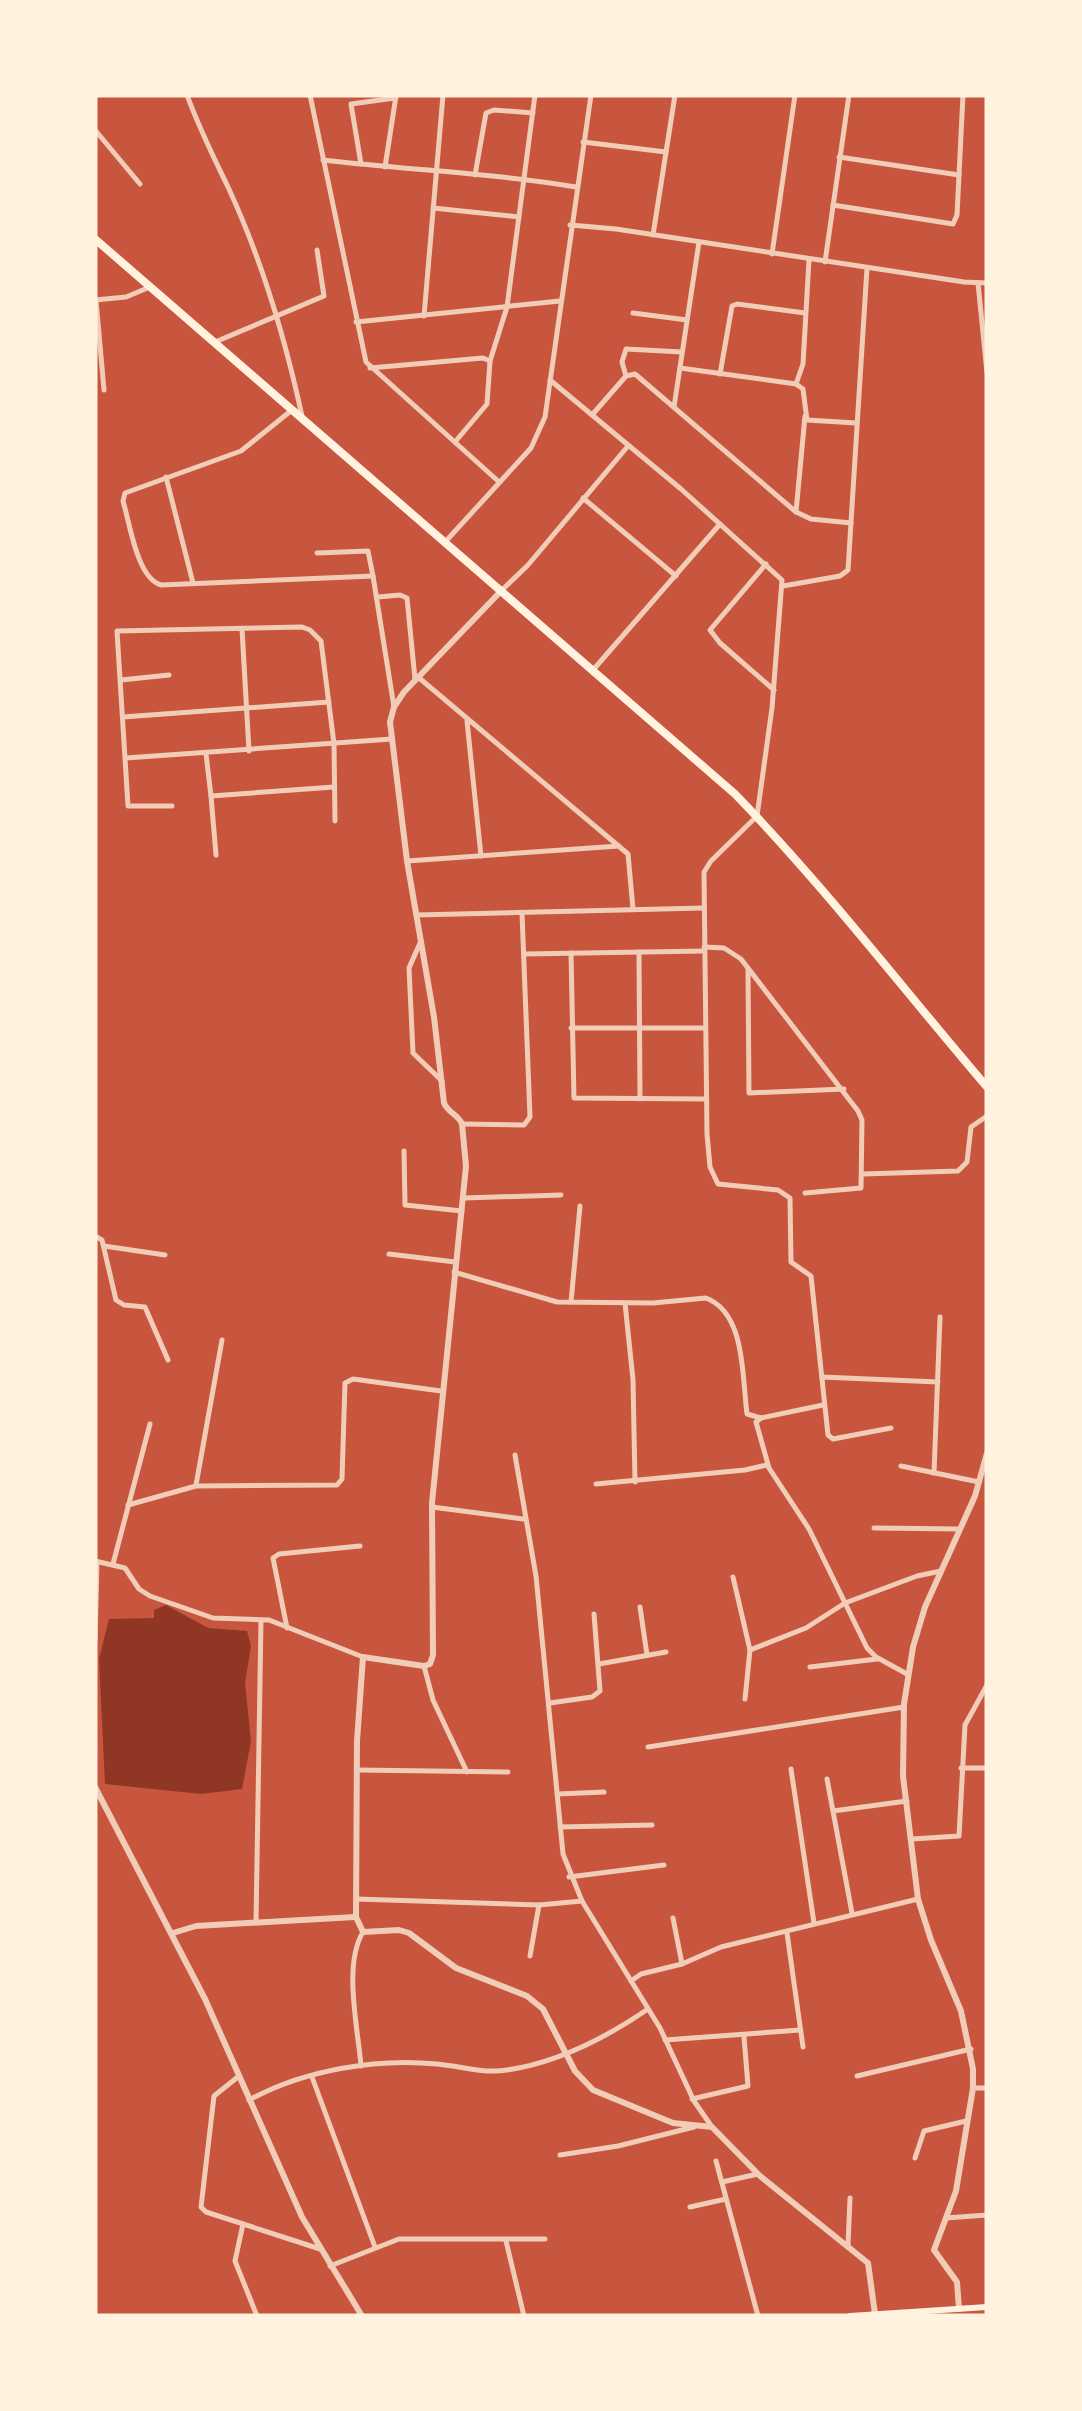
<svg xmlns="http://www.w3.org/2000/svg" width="1082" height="2411" font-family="'Golos Text',sans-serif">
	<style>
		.water { fill: #8f3625 }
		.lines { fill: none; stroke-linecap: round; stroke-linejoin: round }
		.minor { stroke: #f1ccb7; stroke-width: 5 }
		.tertiary { stroke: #f1ccb7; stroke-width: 6 }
		.secondary { stroke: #fff3e0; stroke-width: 6 }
		.trunk { stroke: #fff3e0; stroke-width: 8 }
	</style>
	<rect width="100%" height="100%" fill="#c8553d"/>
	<polygon class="water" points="166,1605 208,1628 247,1631 251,1646 245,1683 251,1741 242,1789 201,1794 105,1784 99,1659 109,1619 154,1618 154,1610"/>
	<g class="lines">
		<g class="minor">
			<path d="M 187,95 C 199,128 213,156 228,187 C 262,260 285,338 302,416"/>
			<polyline points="310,95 366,362 498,481"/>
			<polyline points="95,130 140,184"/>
			<polyline points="583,142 666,152"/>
			<polyline points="839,157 959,175"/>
			<path d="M 323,160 C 407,170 493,173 576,187"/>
			<polyline points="361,164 351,104 395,98"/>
			<polyline points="385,167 396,96"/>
			<polyline points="475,175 486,113 494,110 533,113"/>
			<polyline points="833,205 953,224 957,215 963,95"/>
			<polyline points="433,208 519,217"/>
			<polyline points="570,225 616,229 964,282 987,283"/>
			<polyline points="653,235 675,95"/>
			<polyline points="772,254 795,95"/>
			<polyline points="825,262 849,95"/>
			<polyline points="978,283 987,373"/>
			<polyline points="95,300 126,297 150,287"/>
			<polyline points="96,300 104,390"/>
			<polyline points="633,313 687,320"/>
			<polyline points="424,316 443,95"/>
			<polyline points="356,322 560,301"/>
			<polyline points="215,342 324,296 317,250"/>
			<polyline points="490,361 507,307 535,95"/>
			<polyline points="370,368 483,358 490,361 487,404 455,442"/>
			<polyline points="680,368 796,384 803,389 807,420 856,423"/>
			<polyline points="720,374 732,306 737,304 805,313"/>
			<polyline points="626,376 622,362 626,349 682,352"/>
			<polyline points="550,380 681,489 782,580 772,708 757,816 711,861 704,872 707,1134 710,1167 718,1184 778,1190 790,1198 791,1262 811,1276 828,1435 833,1439 891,1428"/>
			<polyline points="796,384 803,364 809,260"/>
			<polyline points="674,407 699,242"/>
			<path d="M 292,410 L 241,451 L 125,493 L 123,501 C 130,524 137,578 161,585 L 373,576 L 394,707"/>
			<polyline points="592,415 626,376 635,374 796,512 811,519 851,523"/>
			<polyline points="166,477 193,583"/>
			<polyline points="583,498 676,576"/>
			<polyline points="796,512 805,416"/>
			<polyline points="446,541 531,448 545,417 591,95"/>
			<polyline points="317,553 368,551 373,576"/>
			<polyline points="766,564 710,630 720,643 774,690"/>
			<polyline points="783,586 840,576 848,570 867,268"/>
			<polyline points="502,590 528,565 628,446"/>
			<polyline points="378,597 400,595 407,598 415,679"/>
			<polyline points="242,629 249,751"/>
			<polyline points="593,670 720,524"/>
			<polyline points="418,677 628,854 633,909"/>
			<polyline points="121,680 169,675"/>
			<polyline points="123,717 329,702"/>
			<polyline points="467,721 481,856"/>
			<polyline points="206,754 211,796 334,787"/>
			<polyline points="126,758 392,739"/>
			<polyline points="211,796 216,855"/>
			<polyline points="172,806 128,806 117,631 302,627 310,630 321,641 334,744 335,821"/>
			<polyline points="407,861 619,846"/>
			<polyline points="416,915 703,908"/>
			<polyline points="420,943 409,968 413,1053 442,1081"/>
			<polyline points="704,947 724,948 741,959 858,1111 862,1120 861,1188 805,1193"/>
			<polyline points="639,952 640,1099"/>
			<polyline points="571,953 574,1098 705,1099"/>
			<polyline points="524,954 704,951"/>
			<polyline points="748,969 749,1093 844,1089"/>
			<polyline points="571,1028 705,1028"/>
			<polyline points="463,1124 524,1125 530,1117 522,913"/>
			<polyline points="404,1151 405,1205 462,1211"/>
			<polyline points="863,1174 958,1171 967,1162 971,1127 987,1116"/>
			<polyline points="464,1198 561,1195"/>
			<polyline points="95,1236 102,1240 116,1300 124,1305 145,1307 168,1360"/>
			<polyline points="104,1246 165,1255"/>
			<polyline points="389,1254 455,1262"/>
			<path d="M 454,1272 L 557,1302 L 653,1303 L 706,1298 C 746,1313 742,1378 747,1414 L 761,1418"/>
			<polyline points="571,1302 580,1206"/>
			<polyline points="625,1303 633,1380 635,1482"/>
			<polyline points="822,1377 938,1382"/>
			<polyline points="823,1405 761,1418 756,1422 769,1468 809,1529 867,1648 876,1657 907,1674"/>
			<polyline points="515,1455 536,1576 563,1854 582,1901 660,2028 694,2101 712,2127"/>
			<polyline points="901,1466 979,1482"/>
			<polyline points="934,1473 940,1317"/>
			<polyline points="596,1484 745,1470 767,1465"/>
			<polyline points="196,1485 222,1340"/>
			<polyline points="128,1505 196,1486 337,1485 342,1479 345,1383 353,1379 441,1391"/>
			<polyline points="432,1507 523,1519"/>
			<polyline points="874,1528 960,1529"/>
			<polyline points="95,1561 125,1568 139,1589 150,1596 213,1618 269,1620 363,1657"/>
			<polyline points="113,1564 150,1424"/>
			<polyline points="733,1577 750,1650 745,1699"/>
			<polyline points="640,1607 647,1655"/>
			<polyline points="287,1628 273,1558 279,1554 360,1546"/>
			<polyline points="95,1641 97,1562"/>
			<polyline points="750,1650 806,1628 845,1603 917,1576 941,1571"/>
			<polyline points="599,1664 666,1652"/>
			<polyline points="424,1666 433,1700 467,1772"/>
			<polyline points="810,1667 877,1659"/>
			<polyline points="550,1703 592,1697 600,1691 594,1614"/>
			<polyline points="648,1747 904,1707"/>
			<polyline points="961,1768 987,1768"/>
			<polyline points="791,1769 814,1923"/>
			<polyline points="357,1770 508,1772"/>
			<polyline points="827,1779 852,1913"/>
			<polyline points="557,1794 604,1792"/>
			<polyline points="833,1811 907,1801"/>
			<polyline points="560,1827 652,1825"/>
			<polyline points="912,1839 959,1836 965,1725 987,1685"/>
			<polyline points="569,1877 664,1865"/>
			<polyline points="356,1899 539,1905 582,1901"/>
			<polyline points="673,1918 682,1964"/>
			<polyline points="256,1922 261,1620"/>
			<polyline points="787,1933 803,2047"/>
			<polyline points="530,1956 539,1905"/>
			<polyline points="631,1981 641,1974 682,1964 721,1947 918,1899"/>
			<polyline points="665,2040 800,2030"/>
			<path d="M 361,2066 C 358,2028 343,1965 363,1932"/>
			<polyline points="239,2076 214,2096 201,2207 206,2212 320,2249"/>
			<polyline points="857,2076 971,2049"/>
			<polyline points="312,2077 375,2247"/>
			<polyline points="973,2088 987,2088"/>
			<polyline points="692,2099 748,2086 744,2037"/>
			<path d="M 249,2100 C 304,2070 376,2058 437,2064 C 460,2066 484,2074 507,2070 C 556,2063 607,2037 648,2009"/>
			<polyline points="560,2155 618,2146 694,2127"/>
			<polyline points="915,2158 924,2131 966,2121"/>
			<polyline points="716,2161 758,2316"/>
			<polyline points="722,2182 758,2174"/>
			<polyline points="690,2207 726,2199"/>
			<polyline points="946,2218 987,2215"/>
			<polyline points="243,2224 235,2261 257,2316"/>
			<polyline points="506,2241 524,2316"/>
			<polyline points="848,2245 850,2198"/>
			<polyline points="330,2266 399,2239 545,2239"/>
		</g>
		<g class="tertiary">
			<path d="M 502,590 L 404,692 L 394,707 L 390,722 L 407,861 L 434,1017 L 444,1103 C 448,1113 458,1114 462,1124 L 466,1166 L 432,1503 L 433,1655 L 430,1664 L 424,1666 L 363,1657 L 357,1741 L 356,1917 L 363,1932 L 399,1930 L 409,1933 L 456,1968 L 527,1996 L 543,2009 L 575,2071 L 593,2090 L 673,2123 L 712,2127 L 760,2176 L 868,2263 L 875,2314"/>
			<polyline points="95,1787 205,1999 302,2217 362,2316"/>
			<polyline points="173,1933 196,1926 355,1917"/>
			<polyline points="959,2309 957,2282 934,2250 956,2191 973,2088 973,2069 961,2011 931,1940 918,1899 903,1776 904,1704 913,1647 925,1607 975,1496 987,1453"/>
		</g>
		<polyline class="secondary" points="850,2316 987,2307"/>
		<path class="trunk" d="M 95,239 L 735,794 C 825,887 903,989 987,1087"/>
	</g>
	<rect width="1082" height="2411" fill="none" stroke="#fff3e0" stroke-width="195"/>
</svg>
